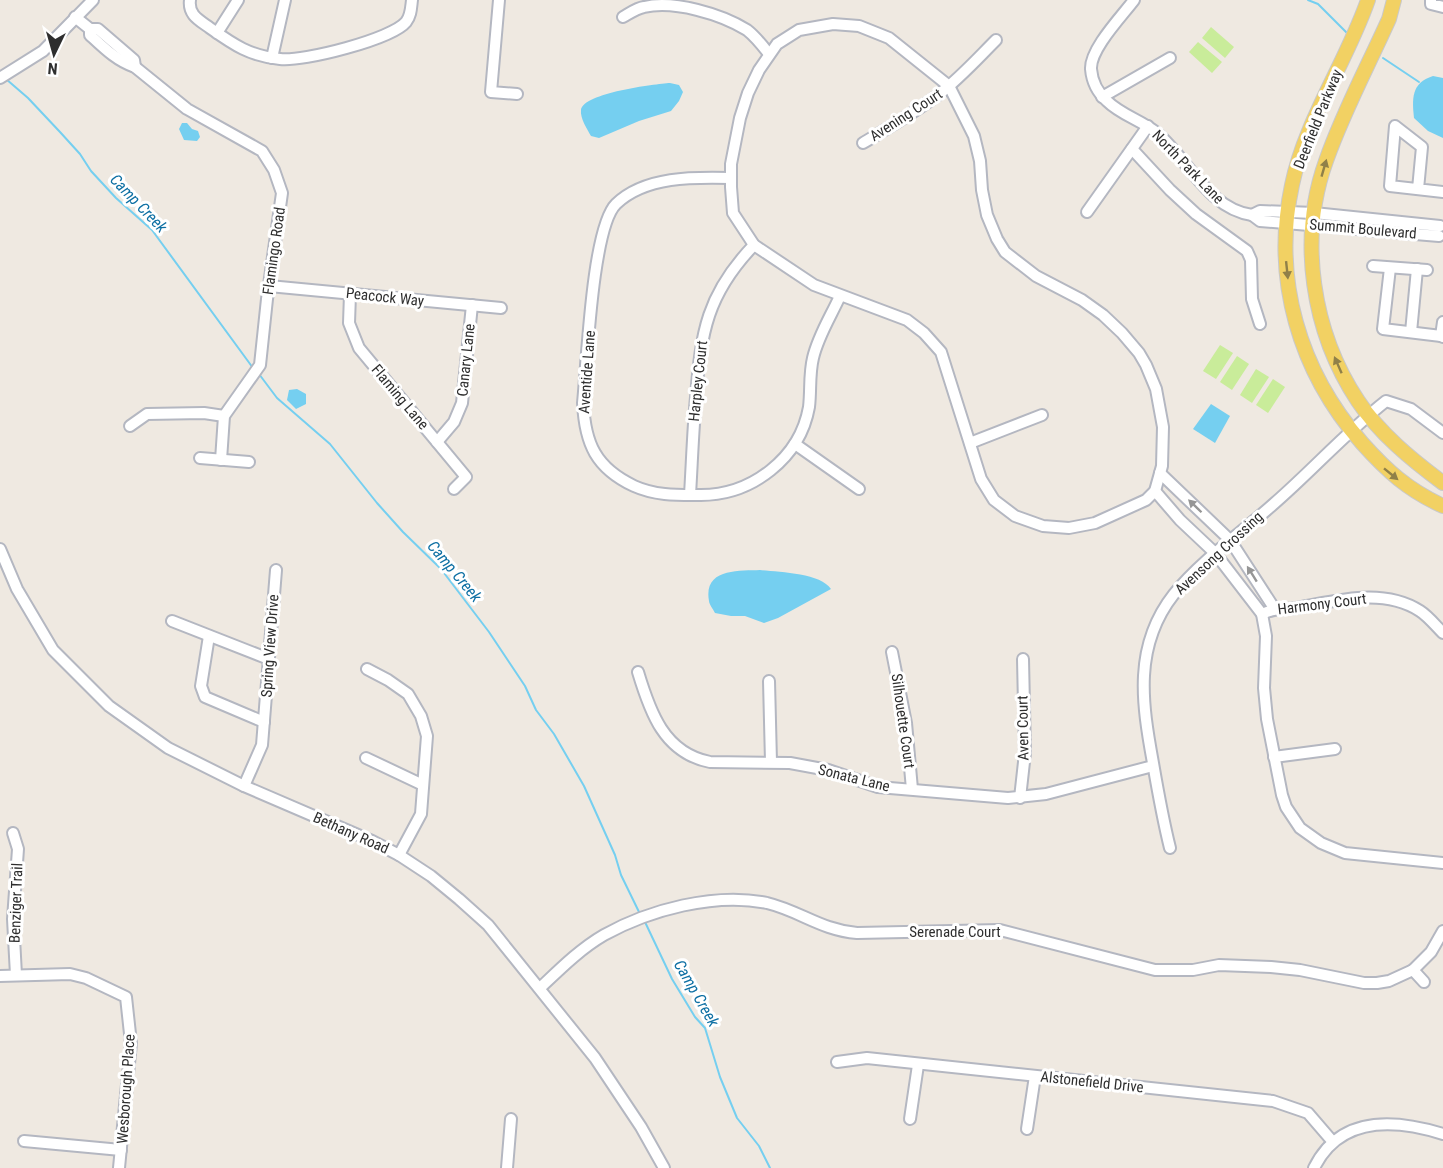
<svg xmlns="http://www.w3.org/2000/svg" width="1443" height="1168" font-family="'Roboto Condensed',sans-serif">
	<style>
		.pitch { fill: #c9ec9a }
		.water { fill: #75cff0 }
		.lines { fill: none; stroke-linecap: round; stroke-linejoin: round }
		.stream { stroke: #75cff0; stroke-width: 2 }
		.minor-casing { stroke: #b4b7c1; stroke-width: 14 }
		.major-casing { stroke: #c9c9c9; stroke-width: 16 }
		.minor { stroke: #fff; stroke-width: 10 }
		.major { stroke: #f2d163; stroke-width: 14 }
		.oneway { fill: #908048 }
		.oneway2 { fill: #969696 }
		.labels { text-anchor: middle; stroke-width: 6; stroke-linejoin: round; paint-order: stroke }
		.street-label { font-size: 15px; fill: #2e2e2e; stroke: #fff }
		.water-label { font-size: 16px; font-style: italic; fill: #0d6fa3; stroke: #fff }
	</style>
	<rect width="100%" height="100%" fill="#efe9e1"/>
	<g class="pitch">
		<polygon points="1211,27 1234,47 1225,58 1202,38"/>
		<polygon points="1198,42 1222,62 1212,73 1189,52"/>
		<polygon points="1220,345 1233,353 1216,379 1203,371"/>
		<polygon points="1237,356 1249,364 1232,390 1220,382"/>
		<polygon points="1256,369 1269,377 1252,403 1240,395"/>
		<polygon points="1273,379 1285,387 1268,413 1256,405"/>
	</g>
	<g class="water">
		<path d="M 1433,76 L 1443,78 L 1443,138 L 1428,131 L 1414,118 C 1412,99 1411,83 1433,76 Z"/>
		<path d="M 670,83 L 679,85 L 683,92 L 679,101 L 671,111 L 639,121 L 599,138 L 591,136 C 587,129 580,118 581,110 C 583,93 655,84 670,83 Z"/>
		<polygon points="182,123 187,123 192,129 198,131 200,137 197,141 184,140 179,129"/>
		<polygon points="297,389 306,394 306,404 296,409 287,400 289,390"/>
		<polygon points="1211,404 1230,416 1215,443 1193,429"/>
		<path d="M 760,570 C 779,572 821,573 831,589 L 778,618 L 764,623 L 745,616 L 731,616 L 715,613 C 713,609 709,604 709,601 C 703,568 739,571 760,570 Z"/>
	</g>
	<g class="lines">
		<g class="stream">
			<polyline points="1308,0 1318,4 1348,34"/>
			<polyline points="1383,58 1419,82"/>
			<polyline points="6,79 28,98 60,132 80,154 91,171 116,198 152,230 253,368"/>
			<polyline points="259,374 277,398 330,444 377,503 403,532 441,569 489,632 525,686 536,710 554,734 584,786 615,855 621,875 640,914"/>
			<polyline points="645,922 672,979 695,1017 705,1028 720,1077 737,1118 759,1146 770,1168"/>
		</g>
		<g class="minor-casing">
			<g id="minor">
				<path d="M 190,0 C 188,15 199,20 210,28 C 234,45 250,56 280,59 C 303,62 392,39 406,22 C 411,16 411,8 412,0"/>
				<polyline points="499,0 491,92 517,94"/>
				<path d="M 1134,0 C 1122,16 1090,49 1091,69 C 1092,81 1098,93 1107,101 C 1121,115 1141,120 1157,133 C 1188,159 1208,209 1252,215"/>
				<polyline points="1431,0 1431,4 1443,7"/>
				<path d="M 75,17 L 90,29 L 90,35 C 104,48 117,61 135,67 L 187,109 L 262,151 L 274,170 L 282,193 L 267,299 L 260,365 L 224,416 L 221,460"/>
				<path d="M 623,17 C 630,13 637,8 644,7 C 674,0 721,14 747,30 C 756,37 762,45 769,54"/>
				<polygon points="833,24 859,26 889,38 949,86 974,136 980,161 982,190 987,215 997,239 1005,252 1036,276 1082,300 1103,315 1122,333 1139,353 1146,365 1156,389 1163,427 1162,466 1155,491 1146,500 1095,523 1069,528 1043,526 1015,516 994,500 981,479 941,352 924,333 907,320 814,285 754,245 733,213 731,187 731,164 740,118 748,93 759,70 777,44 799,30"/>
				<polyline points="90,29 98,29 134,60 135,67"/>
				<polyline points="217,33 238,0"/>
				<polyline points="272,58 285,0"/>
				<polyline points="0,78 43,51 93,0"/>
				<polyline points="1102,97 1170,58"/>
				<path d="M 863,143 C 888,128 914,113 938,95 C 959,79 977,59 996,40"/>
				<polyline points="1132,149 1170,190 1196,214 1247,251 1251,260 1252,299 1260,324"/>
				<path d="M 731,178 C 694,177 645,176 616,204 C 592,228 587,364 583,403 C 585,444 596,468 634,486 C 656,496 679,495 701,495 C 752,495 800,458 809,407 C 811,391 809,374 813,358 C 818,336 831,316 840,296"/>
				<polyline points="1418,189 1422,147 1395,126 1390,186 1443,192"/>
				<polyline points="1087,212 1148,126"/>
				<polyline points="1439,236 1260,221 1252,215 1260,211 1314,213 1440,226"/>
				<polyline points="1373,266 1427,270"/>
				<polyline points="1390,268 1383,329 1441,336"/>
				<polyline points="269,286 501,308"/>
				<polyline points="350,294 349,323 359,348 466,477 454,489"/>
				<polyline points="1443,322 1441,336 1443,337"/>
				<polyline points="1411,332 1417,269"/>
				<polyline points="130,426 147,414 204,413 224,416"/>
				<polyline points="437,442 454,422 462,403 472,305"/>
				<polyline points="970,443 1042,415"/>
				<polyline points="795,444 859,489"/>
				<polyline points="200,458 249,462"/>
				<polyline points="1160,473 1230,540 1274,608"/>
				<polyline points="1155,491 1180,520 1215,553 1262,614 1266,636 1264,688 1267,719 1282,795 1286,807 1300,828 1321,843 1345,853 1443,863"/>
				<path d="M 690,495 C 692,462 693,430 696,397 C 701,332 707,294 754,245"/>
				<polyline points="0,549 17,589 53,650 109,706 168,748 244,786 372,841 399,855 431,876 459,899 488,925 595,1058 641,1127 664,1168"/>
				<path d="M 1262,614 C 1279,606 1285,611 1302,607 C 1340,600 1384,588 1420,611 C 1428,616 1436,626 1443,633"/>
				<polyline points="172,621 269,659"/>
				<polyline points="209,636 201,686 205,697 264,722"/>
				<polyline points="892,652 906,723 912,789"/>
				<polyline points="367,669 388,680 408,694 421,716 427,736 421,814 399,855"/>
				<path d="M 638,672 C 650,712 664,753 710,762 L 790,763 L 828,770 L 878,787 L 1008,798 L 1046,794 L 1153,766"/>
				<polyline points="769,681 771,762"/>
				<polyline points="1274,757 1335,749"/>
				<polyline points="366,758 423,785"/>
				<polyline points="244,786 262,745 276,570"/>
				<polyline points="1020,798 1025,753 1023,659"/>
				<polyline points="13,833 18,849 13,919 16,975"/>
				<path d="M 1170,848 C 1163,820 1158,792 1153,763 C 1142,703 1133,646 1174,594 C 1201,561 1237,536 1269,508 C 1309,474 1344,434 1386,401 L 1411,409 L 1443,433"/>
				<polyline points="1413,970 1424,982"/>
				<polyline points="0,976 70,974 86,978 126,997 131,1043 119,1168"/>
				<path d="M 540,988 C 560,969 580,949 604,935 C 649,910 715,892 767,903 C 800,911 821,930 857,933 L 1000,930 L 1155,970 L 1193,970 L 1219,965 L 1271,967 L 1300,970 L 1364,983 L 1377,983 L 1389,981 L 1413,970 L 1431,952 L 1443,931"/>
				<polyline points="837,1062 867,1058 1273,1101 1308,1113 1333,1142"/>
				<polyline points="910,1119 918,1065"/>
				<polyline points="1027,1129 1035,1076"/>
				<polyline points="24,1141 121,1150"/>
				<polyline points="507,1168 511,1119"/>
				<path d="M 1314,1168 C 1340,1115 1395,1119 1443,1134"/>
			</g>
		</g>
		<g class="major-casing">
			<g id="major">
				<path d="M 1368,0 C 1347,61 1305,121 1292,185 C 1272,279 1299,371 1362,443 C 1387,471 1408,490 1443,506"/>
				<path d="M 1394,0 L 1389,19 C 1368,66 1343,112 1326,161 C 1298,239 1312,332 1358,401 C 1379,433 1412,460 1443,483"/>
			</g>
		</g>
		<use href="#minor" class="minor"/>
		<use href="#major" class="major"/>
	</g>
	<defs><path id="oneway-solid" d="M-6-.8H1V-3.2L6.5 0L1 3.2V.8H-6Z" transform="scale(1.5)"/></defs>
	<g class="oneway">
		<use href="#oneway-solid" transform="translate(1324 168) rotate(-74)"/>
		<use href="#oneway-solid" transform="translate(1287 270) rotate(84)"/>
		<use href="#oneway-solid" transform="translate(1338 365) rotate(-114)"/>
		<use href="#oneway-solid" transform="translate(1391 474) rotate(39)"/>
	</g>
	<g class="oneway2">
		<use href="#oneway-solid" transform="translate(1195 506) rotate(-136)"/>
		<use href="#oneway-solid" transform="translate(1252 574) rotate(-122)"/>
	</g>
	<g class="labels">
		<g class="street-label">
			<text transform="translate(906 115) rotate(-33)" y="5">Avening Court</text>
			<text transform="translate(1318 119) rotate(-68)" y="5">Deerfield Parkway</text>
			<text transform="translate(1188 167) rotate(46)" y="5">North Park Lane</text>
			<text transform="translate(1363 229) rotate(5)" y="5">Summit Boulevard</text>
			<text transform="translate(274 251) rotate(-82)" y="5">Flamingo Road</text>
			<text transform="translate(385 297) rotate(6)" y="5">Peacock Way</text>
			<text transform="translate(466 360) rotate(-84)" y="5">Canary Lane</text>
			<text transform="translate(587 372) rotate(-86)" y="5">Aventide Lane</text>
			<text transform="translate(698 381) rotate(-84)" y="5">Harpley Court</text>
			<text transform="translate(400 397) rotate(50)" y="5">Flaming Lane</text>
			<text transform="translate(1219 553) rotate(-43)" y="5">Avensong Crossing</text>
			<text transform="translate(1322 604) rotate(-7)" y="5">Harmony Court</text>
			<text transform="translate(270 646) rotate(-86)" y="5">Spring View Drive</text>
			<text transform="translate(903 721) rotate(82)" y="5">Silhouette Court</text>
			<text transform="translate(1023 728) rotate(-91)" y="5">Aven Court</text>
			<text transform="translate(854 778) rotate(14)" y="5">Sonata Lane</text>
			<text transform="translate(351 833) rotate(24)" y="5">Bethany Road</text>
			<text transform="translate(16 903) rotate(-88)" y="5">Benziger Trail</text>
			<text x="955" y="937">Serenade Court</text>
			<text transform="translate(1092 1082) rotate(6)" y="5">Alstonefield Drive</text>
			<text transform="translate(126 1089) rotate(-86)" y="5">Wesborough Place</text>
		</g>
		<g class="water-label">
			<text transform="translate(139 203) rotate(46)" y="6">Camp Creek</text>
			<text transform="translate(455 571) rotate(50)" y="6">Camp Creek</text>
			<text transform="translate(697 993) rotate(60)" y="6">Camp Creek</text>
		</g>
	</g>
	<g transform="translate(54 54) rotate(185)" stroke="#ffffff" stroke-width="4.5" paint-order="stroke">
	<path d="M0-4.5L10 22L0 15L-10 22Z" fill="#2e2e2e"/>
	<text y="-9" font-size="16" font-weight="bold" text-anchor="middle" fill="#2e2e2e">N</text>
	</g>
</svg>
